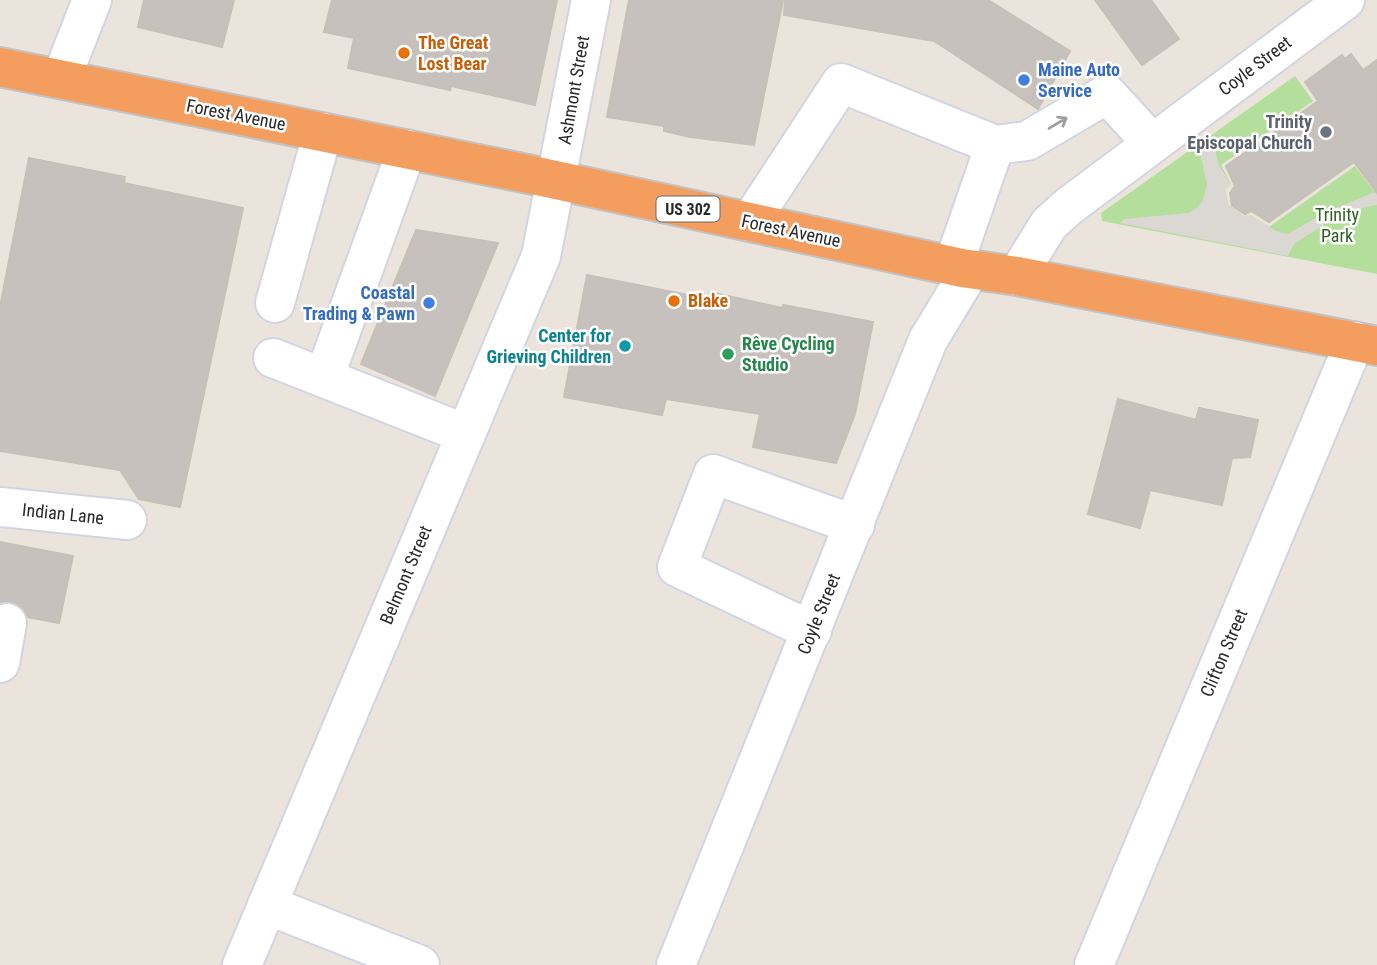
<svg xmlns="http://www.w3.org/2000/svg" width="1377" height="965" font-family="'Roboto Condensed',sans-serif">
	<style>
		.green { fill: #b3de9c }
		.plaza { fill: #dbd7d3 }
		.building { fill: #c6c1bc; stroke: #c6c0b6; stroke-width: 2 }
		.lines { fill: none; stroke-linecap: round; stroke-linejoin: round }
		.minor-casing { stroke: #d2d5e1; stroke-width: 42 }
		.highway-casing { stroke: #c3c3c3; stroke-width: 42 }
		.minor { stroke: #fff; stroke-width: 38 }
		.highway { stroke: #f39d5f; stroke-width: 38 }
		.oneway { stroke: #9f9f9f }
		.food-dot { fill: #e8710a; stroke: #fff; stroke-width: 2.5 }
		.shop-dot { fill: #3f7fe0; stroke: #fff; stroke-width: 2.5 }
		.worship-dot { fill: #6b7280; stroke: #fff; stroke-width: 2.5 }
		.culture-dot { fill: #0f9aa8; stroke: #fff; stroke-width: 2.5 }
		.leisure-dot { fill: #2e9e5b; stroke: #fff; stroke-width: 2.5 }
		.labels { text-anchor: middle; stroke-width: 5; stroke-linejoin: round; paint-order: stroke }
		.shield { fill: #fff; stroke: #696969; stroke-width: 2 }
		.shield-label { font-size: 16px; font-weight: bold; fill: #292929 }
		.food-label { font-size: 18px; font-weight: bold; fill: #c56008; stroke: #fff; text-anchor: start }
		.street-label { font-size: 18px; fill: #292929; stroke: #fff }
		.shop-label { font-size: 18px; font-weight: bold; fill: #366cbe; stroke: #fff; text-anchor: start }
		.worship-label { font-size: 18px; font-weight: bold; fill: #5b616d; stroke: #fff; text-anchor: end }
		.park-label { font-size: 18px; fill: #2d611f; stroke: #fff }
		.culture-label { font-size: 18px; font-weight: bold; fill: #0d838f; stroke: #fff; text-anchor: end }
		.leisure-label { font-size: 18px; font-weight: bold; fill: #27864d; stroke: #fff; text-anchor: start }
	</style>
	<rect width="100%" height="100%" fill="#ebe4dc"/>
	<polygon class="green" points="1295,76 1313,101 1221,165 1231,184 1225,189 1228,205 1244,216 1250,215 1269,227 1355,166 1374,191 1377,190 1377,274 1102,221 1101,213"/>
	<polygon class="plaza" points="1212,135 1218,163 1231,184 1225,189 1228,205 1244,216 1250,215 1276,231 1288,234 1326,212 1375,192 1377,192 1377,205 1365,207 1325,224 1294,244 1288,256 1120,223 1124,219 1188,213 1198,207 1203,200 1207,184 1200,153 1194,147"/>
	<g class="building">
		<polygon points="144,0 234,0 222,47 138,27"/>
		<polygon points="332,0 557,0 535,105 451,86 450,90 348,68 354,38 324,32"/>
		<polygon points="629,0 783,0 754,145 690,137 664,131 664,126 607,117"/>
		<polygon points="785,0 988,0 1070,51 1038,109 934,41 784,15"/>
		<polygon points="1095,0 1151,0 1179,39 1142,65"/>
		<polygon points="1351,54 1363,70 1377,60 1377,193 1354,162 1269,222 1251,211 1245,214 1232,206 1230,193 1235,186 1226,166 1318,101 1305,82 1342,55 1345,59"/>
		<polygon points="29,158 125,177 124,183 243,208 180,507 139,499 120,470 0,451 0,307"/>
		<polygon points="416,230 498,243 435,396 361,364"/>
		<polygon points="587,275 708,299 710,292 782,308 783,305 873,322 855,414 836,463 753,447 760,414 666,399 662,415 564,397"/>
		<polygon points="1118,399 1196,420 1199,408 1258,420 1250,457 1232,458 1222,505 1150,490 1140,528 1088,514"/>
		<polygon points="0,542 73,556 59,623 28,617 20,606 11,602 0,602"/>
	</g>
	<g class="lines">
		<g class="minor-casing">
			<g id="minor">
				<polyline points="61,79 92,0"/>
				<polyline points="995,145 1027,141 1107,94 1152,143"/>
				<polyline points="407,149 324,378 466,434"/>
				<polyline points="750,222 841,83 995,145 953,266"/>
				<polyline points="1017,276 1049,224 1069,206 1345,0"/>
				<polyline points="275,303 323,132"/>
				<polyline points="273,358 324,378"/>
				<polyline points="0,507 127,520"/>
				<polyline points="812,631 677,567 713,474 855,525"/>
				<polyline points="0,663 7,623"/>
				<polyline points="267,905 420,965"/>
				<polyline points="242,965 541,256 591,0"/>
				<polyline points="676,965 928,340 971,269"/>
				<polyline points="1094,965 1355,341"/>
			</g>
		</g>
		<g class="highway-casing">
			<polyline id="highway" points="0,67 528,174 962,268 1017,276 1377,346"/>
		</g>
		<use href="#minor" class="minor"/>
		<use href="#highway" class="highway"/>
	</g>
	<defs><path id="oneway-shaft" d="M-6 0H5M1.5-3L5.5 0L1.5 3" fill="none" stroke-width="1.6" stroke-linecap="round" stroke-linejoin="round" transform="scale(1.75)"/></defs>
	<use class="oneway" href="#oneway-shaft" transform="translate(1058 123) rotate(-31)"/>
	<g class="food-dot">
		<circle cx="404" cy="53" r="7"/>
		<circle cx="674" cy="301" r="7"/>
	</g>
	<g class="shop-dot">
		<circle cx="1024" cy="80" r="7"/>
		<circle cx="429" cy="303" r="7"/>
	</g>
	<circle class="worship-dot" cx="1326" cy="132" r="7"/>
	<circle class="culture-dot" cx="625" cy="346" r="7"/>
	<circle class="leisure-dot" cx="728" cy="354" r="7"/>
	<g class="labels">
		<rect class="shield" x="656.5" y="196.5" width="63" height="25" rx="5"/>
		<g class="shield-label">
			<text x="688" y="215">US 302</text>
		</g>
		<g class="food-label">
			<text x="418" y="49">The Great<tspan x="418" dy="21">Lost Bear</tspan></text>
			<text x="688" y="307">Blake</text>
		</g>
		<g class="street-label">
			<text transform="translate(1255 66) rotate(-37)" y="6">Coyle Street</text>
			<text transform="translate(574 90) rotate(-80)" y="6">Ashmont Street</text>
			<text transform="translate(236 115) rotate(11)" y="6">Forest Avenue</text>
			<text transform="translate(791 231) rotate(12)" y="6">Forest Avenue</text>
			<text transform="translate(63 514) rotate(6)" y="6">Indian Lane</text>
			<text transform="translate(406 575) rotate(-67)" y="6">Belmont Street</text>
			<text transform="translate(819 614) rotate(-68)" y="6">Coyle Street</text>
			<text transform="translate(1224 653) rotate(-67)" y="6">Clifton Street</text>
		</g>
		<g class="shop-label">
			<text x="1038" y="76">Maine Auto<tspan x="1038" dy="21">Service</tspan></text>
			<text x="415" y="299" text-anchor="end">Coastal<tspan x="415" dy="21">Trading &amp; Pawn</tspan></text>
		</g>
		<g class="worship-label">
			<text x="1312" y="128">Trinity<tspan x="1312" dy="21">Episcopal Church</tspan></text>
		</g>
		<g class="park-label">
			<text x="1337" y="221">Trinity<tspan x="1337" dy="21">Park</tspan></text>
		</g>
		<g class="culture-label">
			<text x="611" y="342">Center for<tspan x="611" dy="21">Grieving Children</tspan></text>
		</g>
		<g class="leisure-label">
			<text x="742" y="350">Rêve Cycling<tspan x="742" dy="21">Studio</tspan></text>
		</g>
	</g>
</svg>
